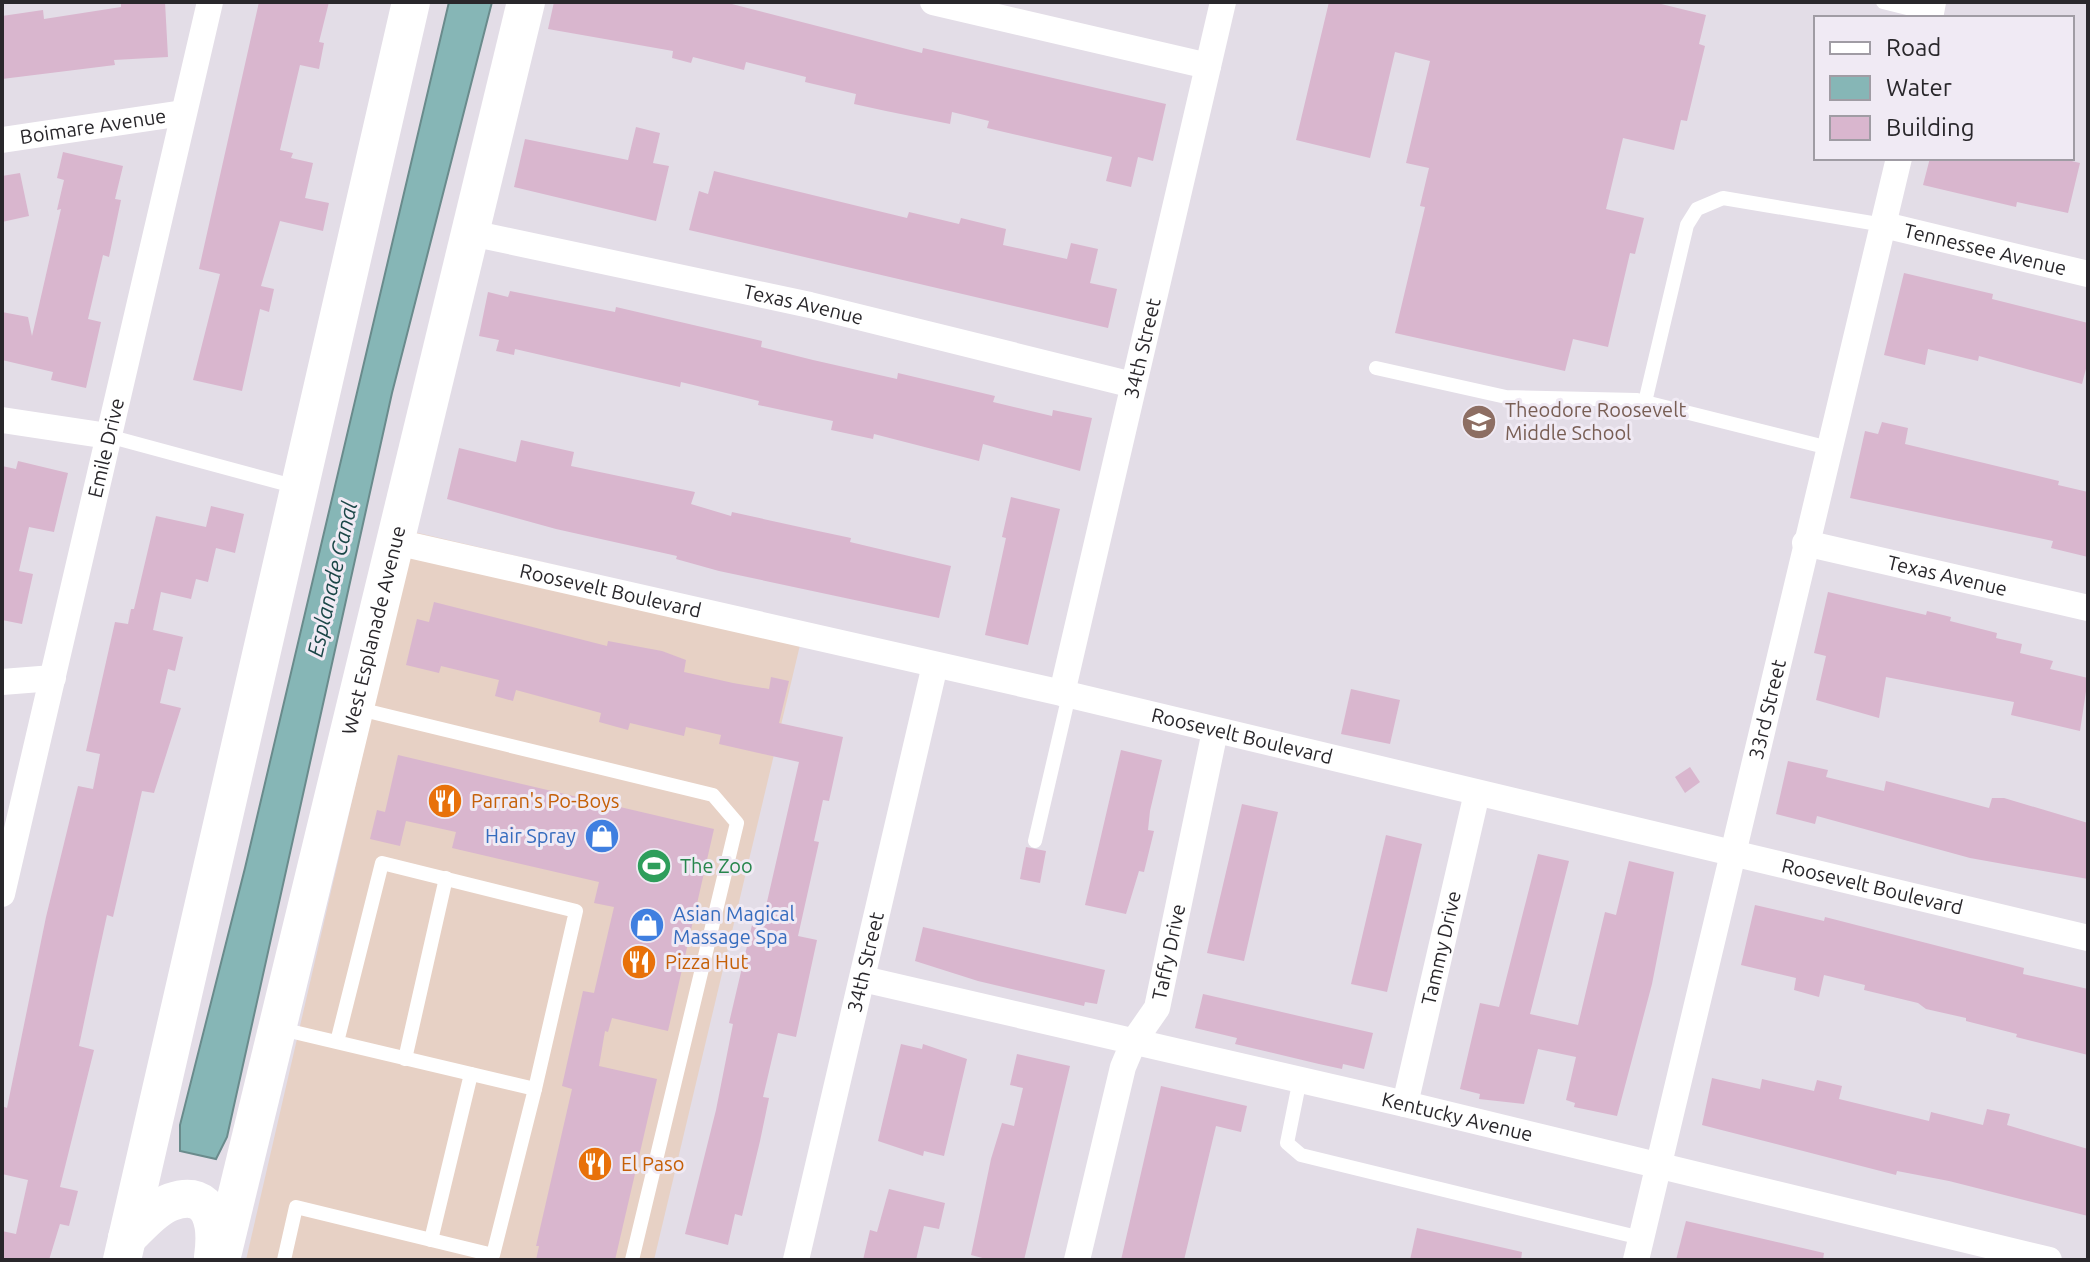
<svg xmlns="http://www.w3.org/2000/svg" width="2090" height="1262" font-family="Ubuntu,sans-serif">
	<style>
		.commercial { fill: #e7d1c5 }
		.water { fill: #86b6b6; stroke: #6a8b8c; stroke-width: 2 }
		.building { fill: #d9b6ce }
		.lines { fill: none; stroke-linecap: round; stroke-linejoin: round }
		.service { stroke: #fff; stroke-width: 14 }
		.minor { stroke: #fff; stroke-width: 26 }
		.secondary { stroke: #fff; stroke-width: 38 }
		.labels { text-anchor: middle; stroke-width: 6; stroke-linejoin: round; paint-order: stroke }
		.street-label { font-size: 20px; fill: #29272b; stroke: #f0eaf4 }
		.education-label { font-size: 20px; fill: #785e54; stroke: #f0eaf4; text-anchor: start }
		.food-label { font-size: 20px; fill: #c56008; stroke: #f0eaf4; text-anchor: start }
		.shop-label { font-size: 20px; fill: #366cbe; stroke: #f0eaf4; text-anchor: end }
		.leisure-label { font-size: 20px; fill: #27864d; stroke: #f0eaf4; text-anchor: start }
		.water-label { font-size: 22px; font-style: italic; fill: #1a4647; stroke: #f0eaf4 }
	</style>
	<rect width="100%" height="100%" fill="#e3dde7"/>
	<polygon class="commercial" points="414,532 805,624 654,1260 246,1260"/>
	<polygon class="water" points="449,2 492,2 392,393 227,1137 216,1159 180,1151 180,1125 245,868"/>
	<g class="building">
		<polygon points="121,2 165,2 168,57 114,60 115,65 2,79 2,16 43,10 44,19 121,7"/>
		<polygon points="259,2 329,2 319,42 324,43 319,69 300,65 280,150 293,153 291,158 313,163 305,198 329,203 323,231 280,221 261,286 274,289 269,312 260,309 242,391 193,380 220,274 199,269"/>
		<polygon points="554,2 724,2 922,53 923,48 1166,104 1153,161 1138,157 1131,187 1106,181 1112,157 987,128 989,121 952,112 950,124 886,111 854,104 856,94 805,82 806,77 746,62 744,70 693,57 691,63 672,58 673,51 548,29"/>
		<polygon points="1329,2 1653,2 1706,15 1699,44 1705,46 1687,121 1681,120 1674,150 1623,138 1606,209 1644,218 1635,254 1630,253 1608,347 1573,339 1565,371 1395,333 1425,207 1420,206 1429,168 1406,163 1430,61 1395,52 1370,158 1296,140"/>
		<polygon points="636,127 660,133 653,163 669,166 656,221 514,187 525,139 628,160"/>
		<polygon points="63,152 123,166 115,199 121,200 109,257 103,255 88,319 101,322 86,388 51,380 53,372 2,360 2,312 28,317 32,336 61,209 57,210 64,180 57,178"/>
		<polygon points="1930,158 2059,158 2080,163 2068,213 2017,202 2016,207 1923,185"/>
		<polygon points="714,171 907,218 909,212 959,224 961,218 1006,229 1003,245 1067,259 1071,243 1098,249 1090,283 1117,289 1108,328 689,230 699,191 708,194"/>
		<polygon points="20,173 29,216 2,222 2,176"/>
		<polygon points="1904,273 1993,294 1992,299 2088,323 2088,361 2082,384 1979,356 1978,361 1928,349 1925,365 1884,355"/>
		<polygon points="510,291 615,312 616,307 762,341 761,347 813,360 897,379 898,373 995,396 993,402 1052,416 1053,410 1092,418 1080,471 983,444 979,461 874,434 873,439 831,430 833,421 758,405 759,401 681,382 680,387 515,349 514,355 496,351 499,340 479,336 488,292 508,297"/>
		<polygon points="1882,422 1908,428 1905,444 2059,481 2058,485 2088,492 2088,557 2051,548 2053,541 1850,498 1865,431 1878,434"/>
		<polygon points="521,440 574,452 571,466 695,492 691,504 731,516 732,512 818,531 851,538 850,542 951,566 939,618 719,571 676,559 677,556 556,529 447,499 459,448 516,462"/>
		<polygon points="18,461 68,473 54,532 29,527 19,571 33,574 22,624 2,620 2,466 16,469"/>
		<polygon points="1011,497 1060,509 1028,645 985,635 1006,538 1002,537"/>
		<polygon points="211,506 244,514 235,553 216,548 208,582 196,579 191,599 161,592 153,630 183,637 175,671 168,669 160,703 181,708 154,793 142,791 113,917 107,915 97,961 79,1046 94,1050 60,1187 78,1191 69,1226 60,1224 49,1260 2,1260 2,1231 16,1234 28,1180 2,1174 2,1106 7,1108 46,917 78,786 93,789 100,754 86,751 115,622 128,624 131,609 134,609 156,516 206,527"/>
		<polygon points="1828,592 1926,615 1927,611 1951,617 1950,621 1997,633 1996,638 2022,644 2020,653 2053,661 2050,669 2088,678 2080,731 2011,715 2014,702 1886,677 1879,718 1816,700 1826,656 1814,653"/>
		<polygon points="434,602 607,646 608,641 662,651 686,660 684,672 733,683 769,689 771,677 789,681 779,723 843,737 829,801 823,800 814,841 819,842 798,936 817,940 796,1037 778,1033 763,1097 769,1098 760,1141 742,1216 735,1214 728,1245 685,1234 716,1110 733,1024 729,1023 752,925 761,928 799,762 719,744 721,735 686,727 684,736 630,723 628,730 599,722 601,713 516,690 513,701 495,696 499,680 441,666 439,673 406,665 417,619 429,622"/>
		<polygon points="1351,689 1400,700 1390,744 1341,734"/>
		<polygon points="1121,750 1162,760 1150,811 1148,830 1154,831 1144,872 1139,871 1126,914 1085,905"/>
		<polygon points="398,755 714,829 668,1031 612,1018 608,1032 605,1031 599,1066 657,1079 615,1260 536,1260 539,1246 536,1246 572,1089 562,1086 583,991 594,993 614,907 594,903 599,882 452,848 456,832 406,821 400,846 370,839 377,810 385,812"/>
		<polygon points="1788,761 1828,770 1826,777 1884,791 1886,781 1989,808 1992,798 2004,798 2088,823 2088,879 1970,858 1817,816 1815,824 1776,814"/>
		<polygon points="1690,767 1700,782 1685,793 1675,777"/>
		<polygon points="1242,804 1278,812 1244,961 1207,953"/>
		<polygon points="1386,835 1422,844 1387,992 1351,984"/>
		<polygon points="1026,847 1046,851 1040,883 1020,879"/>
		<polygon points="1538,854 1569,861 1530,1014 1578,1025 1605,912 1616,915 1629,861 1674,872 1652,984 1617,1116 1574,1107 1575,1103 1566,1100 1576,1057 1538,1049 1524,1104 1479,1099 1480,1094 1460,1089 1480,1003 1499,1007"/>
		<polygon points="1755,905 1824,921 1825,917 2024,968 2023,974 2088,989 2088,1055 2016,1037 2017,1034 1966,1021 1966,1018 1926,1009 1918,1003 1864,990 1865,985 1824,975 1819,997 1794,990 1796,978 1741,965"/>
		<polygon points="923,927 1105,970 1097,1004 1085,1002 1084,1006 978,981 915,961"/>
		<polygon points="1203,994 1373,1033 1364,1069 1343,1064 1342,1069 1319,1064 1235,1044 1237,1038 1195,1028"/>
		<polygon points="901,1044 922,1049 923,1044 967,1059 944,1156 924,1151 923,1156 878,1141"/>
		<polygon points="1017,1054 1070,1066 1024,1260 990,1260 971,1255 991,1159 1002,1123 1014,1126 1023,1088 1010,1085"/>
		<polygon points="1712,1078 1760,1089 1762,1079 1814,1091 1817,1080 1842,1086 1839,1099 1929,1121 1931,1112 1983,1125 1987,1109 2010,1114 2007,1125 2088,1149 2088,1216 1949,1181 1897,1171 1896,1175 1702,1125"/>
		<polygon points="1161,1086 1247,1106 1241,1132 1216,1126 1184,1260 1121,1260"/>
		<polygon points="889,1189 945,1203 939,1229 924,1226 916,1260 863,1260 870,1230 877,1232"/>
		<polygon points="1686,1221 1824,1253 1823,1260 1676,1260"/>
		<polygon points="1417,1228 1522,1252 1521,1260 1410,1260"/>
	</g>
	<g class="lines">
		<g class="service">
			<polyline points="1883,2 1931,14"/>
			<polyline points="1376,368 1506,397 1637,400 1829,448"/>
			<polyline points="1645,402 1687,225 1697,209 1723,198 1884,225"/>
			<polyline points="108,436 297,487"/>
			<polyline points="355,708 713,795 737,823 632,1260"/>
			<polyline points="1035,841 1069,695"/>
			<polyline points="277,1028 535,1089 576,911 382,863 337,1042"/>
			<polyline points="405,1059 446,878"/>
			<polyline points="1300,1079 1287,1143 1301,1155 1641,1238"/>
			<polyline points="431,1240 471,1074"/>
			<polyline points="284,1260 296,1207 493,1255 535,1089"/>
		</g>
		<g class="minor">
			<polyline points="933,2 1208,66"/>
			<polyline points="1930,18 1933,2"/>
			<path id="s1" d="M 2,140 L 183,113"/>
			<path id="s2" d="M 1884,225 L 2088,274"/>
			<path id="s3" d="M 471,233 L 810,305 L 1133,385"/>
			<polyline points="2,420 108,436"/>
			<path id="s4" d="M 396,542 L 1062,693 L 2088,938"/>
			<path id="s5" d="M 1805,543 L 2088,608"/>
			<polyline points="2,682 53,678"/>
			<path id="s6" d="M 1062,693 L 1223,2"/>
			<path id="s7" d="M 2,894 L 210,2"/>
			<path id="s8" d="M 863,979 L 1405,1104 L 2049,1260"/>
			<path id="s9" d="M 1405,1104 L 1477,793"/>
			<path id="s10" d="M 796,1260 L 935,665"/>
			<path id="s11" d="M 1077,1260 L 1123,1067 L 1134,1041 L 1157,1008 L 1215,731"/>
			<path id="s12" d="M 1636,1260 L 1899,158"/>
		</g>
		<g class="secondary">
			<path d="M 127,1238 C 140,1226 154,1208 171,1202 C 214,1187 217,1228 213,1257"/>
			<polyline points="122,1260 411,2"/>
			<path id="s13" d="M 221,1260 L 526,2"/>
		</g>
	</g>
	<defs>
		<g id="school-disc" transform="scale(1.8)"><circle r="9.5" fill="#8d6e63" stroke="#f0eaf4"/><path d="M0-5L7-2L0 1L-7-2ZM-4 1L0 2.5L4 1V4Q0 6-4 4Z" fill="#fff"/></g>
		<g id="restaurant-disc" transform="scale(1.8)"><circle r="9.5" fill="#e8710a" stroke="#f0eaf4"/><path d="M-5-6h1v4h1v-4h1v4h1v-4h1v5L-1.5 .5V6h-2V.5L-5-1ZM5-6V6H3V1.5H1.5Q1.5-4 5-6Z" fill="#fff"/></g>
		<g id="shop-disc" transform="scale(1.8)"><circle r="9.5" fill="#3f7fe0" stroke="#f0eaf4"/><path d="M-5-2.5h2.3a2.7 3.5 0 0 1 5.4 0H5L5.5 6h-11ZM-1.5-2.5h3a1.5 2.3 0 0 0-3 0Z" fill="#fff"/></g>
		<g id="stadium-disc" transform="scale(1.8)"><circle r="9.5" fill="#2e9e5b" stroke="#f0eaf4"/><path d="M0-5a6.5 5 0 1 0 0 10a6.5 5 0 1 0 0-10ZM-3.5-1.8h7v3.6h-7Z" fill="#fff"/></g>
	</defs>
	<g fill-rule="evenodd">
		<use href="#school-disc" x="1479" y="422"/>
		<use href="#restaurant-disc" x="445" y="801"/>
		<use href="#shop-disc" x="602" y="836"/>
		<use href="#stadium-disc" x="654" y="866"/>
		<use href="#shop-disc" x="647" y="925"/>
		<use href="#restaurant-disc" x="639" y="962"/>
		<use href="#restaurant-disc" x="595" y="1164"/>
	</g>
	<g class="labels">
		<g class="street-label">
			<text dy="7" stroke="none"><textPath href="#s1" startOffset="92">Boimare Avenue</textPath></text>
			<text dy="7" stroke="none"><textPath href="#s2" startOffset="104">Tennessee Avenue</textPath></text>
			<text dy="7" stroke="none"><textPath href="#s3" startOffset="340">Texas Avenue</textPath></text>
			<text dy="7" stroke="none"><textPath href="#s6" startOffset="354">34th Street</textPath></text>
			<text dy="7" stroke="none"><textPath href="#s7" startOffset="458">Emile Drive</textPath></text>
			<text dy="7" stroke="none"><textPath href="#s5" startOffset="146">Texas Avenue</textPath></text>
			<text dy="7" stroke="none"><textPath href="#s4" startOffset="220">Roosevelt Boulevard</textPath></text>
			<text dy="7" stroke="none"><textPath href="#s13" startOffset="648">West Esplanade Avenue</textPath></text>
			<text dy="7" stroke="none"><textPath href="#s12" startOffset="566">33rd Street</textPath></text>
			<text dy="7" stroke="none"><textPath href="#s4" startOffset="868">Roosevelt Boulevard</textPath></text>
			<text dy="7" stroke="none"><textPath href="#s4" startOffset="1516">Roosevelt Boulevard</textPath></text>
			<text dy="7" stroke="none"><textPath href="#s9" startOffset="160">Tammy Drive</textPath></text>
			<text dy="7" stroke="none"><textPath href="#s11" startOffset="324">Taffy Drive</textPath></text>
			<text dy="7" stroke="none"><textPath href="#s10" startOffset="306">34th Street</textPath></text>
			<text dy="7" stroke="none"><textPath href="#s8" startOffset="610">Kentucky Avenue</textPath></text>
		</g>
		<g class="education-label">
			<text x="1505" y="417">Theodore Roosevelt<tspan x="1505" dy="23">Middle School</tspan></text>
		</g>
		<g class="food-label">
			<text x="471" y="808">Parran's Po-Boys</text>
			<text x="665" y="969">Pizza Hut</text>
			<text x="621" y="1171">El Paso</text>
		</g>
		<g class="shop-label">
			<text x="576" y="843">Hair Spray</text>
			<text x="673" y="921" text-anchor="start">Asian Magical<tspan x="673" dy="23">Massage Spa</tspan></text>
		</g>
		<g class="leisure-label">
			<text x="680" y="873">The Zoo</text>
		</g>
		<g class="water-label">
			<text transform="translate(332 579) rotate(-77)" y="8">Esplanade Canal</text>
		</g>
	</g>
	<rect width="2090" height="1262" fill="none" stroke="#29272b" stroke-width="8"/>
	<rect x="1814" y="16" width="260" height="144" fill="#f0eaf4" stroke="#a09ca4" stroke-width="2"/>
	<rect x="1830" y="42" width="40" height="12" fill="#ffffff" stroke="#a09ca4" stroke-width="2"/>
	<text x="1886" y="56" font-size="24" fill="#29272b">Road</text>
	<rect x="1830" y="76" width="40" height="24" fill="#86b6b6" stroke="#a09ca4" stroke-width="2"/>
	<text x="1886" y="96" font-size="24" fill="#29272b">Water</text>
	<rect x="1830" y="116" width="40" height="24" fill="#d9b6ce" stroke="#a09ca4" stroke-width="2"/>
	<text x="1886" y="136" font-size="24" fill="#29272b">Building</text>
</svg>
